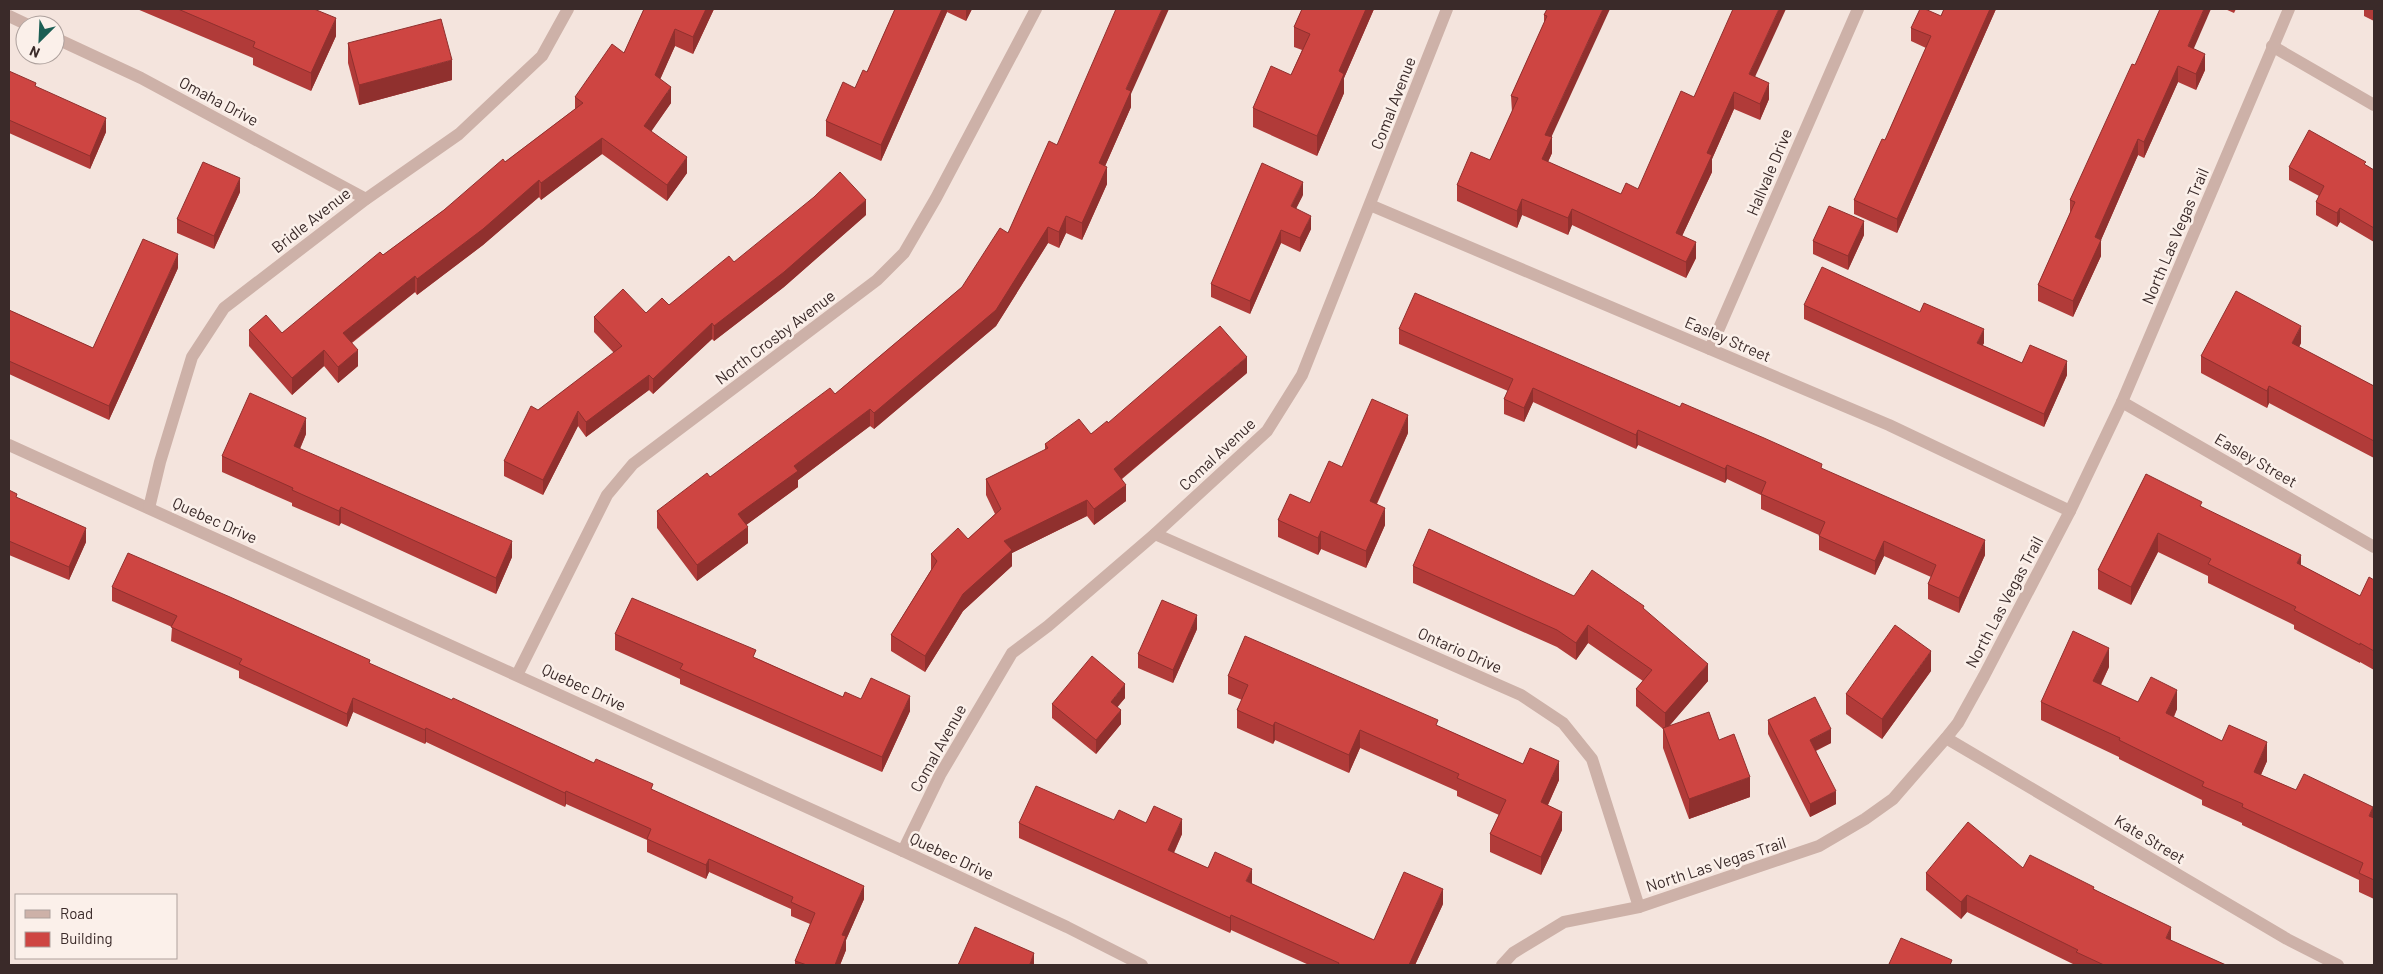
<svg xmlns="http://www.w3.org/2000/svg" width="2383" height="974" font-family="Barlow,sans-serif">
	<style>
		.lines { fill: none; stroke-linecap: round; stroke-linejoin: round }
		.minor { stroke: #cdb1a8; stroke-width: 12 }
		.tertiary { stroke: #cdb1a8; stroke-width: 12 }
		.wall { fill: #b13b39 }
		.shaded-wall { fill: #90302e }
		.building { fill: #ce4542; stroke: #90302e }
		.labels { text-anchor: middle; stroke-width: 5; stroke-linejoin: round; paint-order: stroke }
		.street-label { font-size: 16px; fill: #3a2a29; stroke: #fbf0ea }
	</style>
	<rect width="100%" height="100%" fill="#f4e4dd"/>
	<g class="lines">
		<g class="minor">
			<polyline points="9,16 28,25"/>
			<polyline points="55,38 141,78 366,199"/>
			<polyline points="2272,46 2374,105"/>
			<polyline points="1370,205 1889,425 2070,511"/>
			<polyline points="1710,349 1858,9"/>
			<polyline points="2122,402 2374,547"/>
			<polyline points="9,445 903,851 1067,927 1142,965"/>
			<polyline points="149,508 160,462 192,357 224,308 366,199 459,134 542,56 568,9"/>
			<polyline points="1155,534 1521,695 1563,723 1592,759 1639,907"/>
			<polyline points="517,675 607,495 633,464 877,280 904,253 936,198 1036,9"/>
			<polyline points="1946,738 2287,939 2338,965"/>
			<polyline points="903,851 940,775 1012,653 1048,626 1155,534 1267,431 1302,375 1447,9"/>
		</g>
		<polyline class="tertiary" points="1502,965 1513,953 1564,922 1639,907 1819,846 1865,819 1893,799 1946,738 1958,723 1984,676 2070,511 2122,402 2289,9"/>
	</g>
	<g class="wall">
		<polygon points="137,9 314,9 336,36 311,91 253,65 253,58"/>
		<polygon points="644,9 714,9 693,54 675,46 660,79 671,103 651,131 687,173 667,201 602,154 541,200 539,197 483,245 417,295 415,292 352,343 358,366 338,383 324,366 292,395 249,346 249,330 282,333 383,255 444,210 505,162 575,109 575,97 624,53"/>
		<polygon points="895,9 972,9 966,21 947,12 881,161 826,136 826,121 855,88 867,72"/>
		<polygon points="1302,9 1374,9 1344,78 1344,93 1317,156 1253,127 1253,108 1291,75 1302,50 1294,47 1294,27"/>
		<polygon points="1547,9 1552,137 1552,153 1548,162 1621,194 1638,189 1694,97 1756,77 1769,99 1760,120 1734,109 1712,159 1712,172 1682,236 1696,258 1686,278 1572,225 1568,235 1522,215 1517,228 1457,201 1457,185 1490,160 1512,112 1511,96 1544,23 1544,15"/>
		<polygon points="1944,9 1996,9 1897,233 1854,214 1854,200 1885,140 1926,48 1911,41 1911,28 1941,16"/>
		<polygon points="2225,9 2236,9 2234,13"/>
		<polygon points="2364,9 2374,9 2374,21 2364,16"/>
		<polygon points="348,43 452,80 359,105 348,63"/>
		<polygon points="2194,49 2205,70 2196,90 2178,82 2144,158 2138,155 2101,240 2101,256 2073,317 2038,301 2038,285 2070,213 2070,200 2135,65"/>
		<polygon points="9,71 36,87 106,132 90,169 9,133"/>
		<polygon points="1131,94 1131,107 1105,166 1107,184 1082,240 1066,233 1059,248 1048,243 996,326 874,429 870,426 798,480 798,487 746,525 748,543 697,581 657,528 657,511 710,477 835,394 962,287 1008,233 1057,145"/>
		<polygon points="2366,165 2374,170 2374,242 2340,222 2337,227 2316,215 2316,202 2319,196 2289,180 2289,167"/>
		<polygon points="240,192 214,249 177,233 177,219"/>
		<polygon points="1303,195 1296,208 1311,229 1300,252 1281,243 1250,314 1211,297 1211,284"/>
		<polygon points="866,215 784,287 714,341 712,339 653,394 649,390 586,437 578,426 543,495 504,476 504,461 538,410 614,353 594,332 594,317 646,313 669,305 734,262"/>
		<polygon points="1864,235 1848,270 1813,254 1813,241"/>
		<polygon points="178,268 109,420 9,374 9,310 93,348"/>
		<polygon points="1804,305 1984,343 1982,345 2022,363 2067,375 2044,427 1804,319"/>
		<polygon points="1399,329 1822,469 1985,555 1959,613 1928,599 1928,584 1931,577 1884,556 1875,575 1819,550 1819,535 1761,509 1761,495 1727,479 1725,483 1638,445 1636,449 1533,402 1524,422 1504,414 1504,399 1508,391 1399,344"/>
		<polygon points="2301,343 2299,347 2374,386 2374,458 2269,403 2267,408 2201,373 2201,356"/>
		<polygon points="1247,373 1122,479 1126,501 1094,525 1087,516 1012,553 1012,566 963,611 925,672 891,651 891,635 931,570 931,554 968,539 995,514 986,495 986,479 1045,450 1045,444 1091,434 1108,423"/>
		<polygon points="1408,433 1377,504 1385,525 1366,568 1321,549 1318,555 1278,537 1278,520 1310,503 1342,467"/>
		<polygon points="306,434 300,449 512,557 496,594 341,523 339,526 292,506 292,503 222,472 222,456"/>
		<polygon points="2146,474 2301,565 2360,596 2374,580 2374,670 2360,662 2360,663 2294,629 2294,625 2208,583 2208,576 2158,552 2131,605 2098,589 2098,570"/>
		<polygon points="9,490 17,498 86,542 69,580 9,555"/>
		<polygon points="1413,566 1644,609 1708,681 1668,727 1719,740 1750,797 1689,819 1663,748 1663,729 1636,706 1636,689 1643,681 1588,643 1576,660 1557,647 1413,583"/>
		<polygon points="112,587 370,664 653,790 864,899 846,940 846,950 840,965 795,965 795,961 810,924 791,916 791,909 709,872 706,879 647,852 647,840 566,804 565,807 426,742 425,744 353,712 347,727 239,678 239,671 171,641 172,627 112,601"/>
		<polygon points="1197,629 1173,683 1138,668 1138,654"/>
		<polygon points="615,634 756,658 843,697 861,699 910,711 882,772 680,684 680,679 615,650"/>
		<polygon points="2109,667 2101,685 2138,702 2177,709 2174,717 2222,741 2267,761 2261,775 2296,790 2374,818 2374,899 2359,892 2359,880 2242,825 2242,823 2202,805 2202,800 2119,759 2119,757 2041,720 2041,702"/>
		<polygon points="1931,671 1882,739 1846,714 1846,694"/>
		<polygon points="1228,676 1438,726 1559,780 1548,805 1562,830 1541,875 1490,852 1490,834 1499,815 1457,796 1457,791 1360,748 1349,773 1275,740 1273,744 1237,728 1237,710 1242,700 1228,694"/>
		<polygon points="1125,698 1117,707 1121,724 1096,754 1052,718 1052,704"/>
		<polygon points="1768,720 1831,743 1816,751 1836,804 1810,817 1768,734"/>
		<polygon points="1114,820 1146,823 1182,834 1174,853 1208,868 1252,884 1374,940 1443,904 1415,965 1309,965 1231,930 1230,933 1019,838 1019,823"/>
		<polygon points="2023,868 2094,889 2171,941 2226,965 2075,965 1967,912 1961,919 1926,890 1926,873"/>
	</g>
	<g class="shaded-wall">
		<polygon points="706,9 714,9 693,54 693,37"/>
		<polygon points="942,9 947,9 947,12 881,161 881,145"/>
		<polygon points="966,9 972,9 966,21"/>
		<polygon points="1162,9 1169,9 1131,94 1131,107 1099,180 1099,163 1126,89"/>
		<polygon points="1366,9 1374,9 1344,78 1344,93 1317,156 1317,136 1339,71"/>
		<polygon points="1603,9 1610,9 1545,151 1545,135"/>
		<polygon points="1779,9 1786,9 1749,90 1749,74"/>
		<polygon points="1990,9 1996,9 1897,233 1897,219"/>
		<polygon points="2204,9 2211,9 2188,62 2188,46"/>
		<polygon points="336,18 336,36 311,91 311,73"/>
		<polygon points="675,29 675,46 655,91 655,75"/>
		<polygon points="2205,54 2205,70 2196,90 2196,74"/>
		<polygon points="452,60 452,80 359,105 359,85"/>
		<polygon points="2178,66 2178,82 2144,158 2144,142"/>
		<polygon points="1769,83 1769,99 1760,120 1760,104"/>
		<polygon points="671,87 671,103 644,142 644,126"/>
		<polygon points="1734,92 1734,109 1712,159 1712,172 1676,249 1676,233 1707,153"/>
		<polygon points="106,118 106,132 90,169 90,156"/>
		<polygon points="1552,137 1552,153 1542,175 1542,159"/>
		<polygon points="602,138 602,154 541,200 541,183"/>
		<polygon points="2138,139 2138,155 2101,240 2101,256 2073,317 2073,301 2095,237"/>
		<polygon points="687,157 687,173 667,201 667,185"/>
		<polygon points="1107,167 1107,184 1082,240 1082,223"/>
		<polygon points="240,178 240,192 214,249 214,236"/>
		<polygon points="539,180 539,197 483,245 417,295 417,279"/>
		<polygon points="1303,182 1303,195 1291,219 1291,206"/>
		<polygon points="1522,199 1522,215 1517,228 1517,211"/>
		<polygon points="866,200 866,215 784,287 714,341 714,326"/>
		<polygon points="2340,208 2340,222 2337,227 2337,213"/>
		<polygon points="1572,209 1572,225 1568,235 1568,218"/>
		<polygon points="1066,216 1066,233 1059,248 1059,232"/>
		<polygon points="1311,216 1311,229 1300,252 1300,238"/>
		<polygon points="1864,221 1864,235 1848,270 1848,256"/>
		<polygon points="1048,227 1048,243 996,326 874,429 874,413"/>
		<polygon points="1281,230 1281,243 1250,314 1250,301"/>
		<polygon points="1696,242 1696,258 1686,278 1686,262"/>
		<polygon points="178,254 178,268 109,420 109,406"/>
		<polygon points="415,276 415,292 343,349 343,333"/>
		<polygon points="712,323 712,339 653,394 653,379"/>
		<polygon points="2301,326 2301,343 2292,360 2292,343"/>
		<polygon points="1984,329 1984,343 1977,357 1977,343"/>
		<polygon points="324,350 324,366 292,395 292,378"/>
		<polygon points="358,350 358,366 338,383 338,367"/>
		<polygon points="1247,357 1247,373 1114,485 1114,469"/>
		<polygon points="2067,361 2067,375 2044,427 2044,414"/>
		<polygon points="649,375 649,390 586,437 586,422"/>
		<polygon points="2269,386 2269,403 2267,408 2267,391"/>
		<polygon points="1533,388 1533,402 1524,422 1524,408"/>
		<polygon points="870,409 870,426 798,480 798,487 738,531 738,514 794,466"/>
		<polygon points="578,411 578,426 543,495 543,480"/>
		<polygon points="1408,415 1408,433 1370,518 1370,501"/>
		<polygon points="306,418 306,434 294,462 294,446"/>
		<polygon points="1638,430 1638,445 1636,449 1636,435"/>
		<polygon points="1727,465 1727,479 1725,483 1725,469"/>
		<polygon points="1126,485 1126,501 1094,525 1094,509"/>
		<polygon points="1087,500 1087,516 1012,553 1012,566 963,611 925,672 925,656 963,594 1004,541"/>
		<polygon points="341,507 341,523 339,526 339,511"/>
		<polygon points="1385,508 1385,525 1366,568 1366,551"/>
		<polygon points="748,527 748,543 697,581 697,565"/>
		<polygon points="86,528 86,542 69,580 69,567"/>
		<polygon points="1321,531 1321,549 1318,555 1318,538"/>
		<polygon points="2158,533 2158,552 2131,605 2131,587"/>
		<polygon points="1985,540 1985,555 1959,613 1959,598"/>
		<polygon points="512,541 512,557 496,594 496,578"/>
		<polygon points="1884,541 1884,556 1875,575 1875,561"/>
		<polygon points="2301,555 2301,574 2297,563"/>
		<polygon points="1197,615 1197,629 1173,683 1173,670"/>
		<polygon points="1588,625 1588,643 1576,660 1576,643"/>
		<polygon points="2109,648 2109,667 2093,700 2093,681"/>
		<polygon points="1931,651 1931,671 1882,739 1882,719"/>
		<polygon points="1708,664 1708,681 1665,731 1665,713"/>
		<polygon points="1125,684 1125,698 1111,715 1111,702"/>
		<polygon points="2177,690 2177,709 2166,732 2166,713"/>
		<polygon points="910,696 910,711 882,772 882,757"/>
		<polygon points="353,698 353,712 347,727 347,714"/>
		<polygon points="1121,710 1121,724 1096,754 1096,740"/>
		<polygon points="1275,722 1275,740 1273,744 1273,726"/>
		<polygon points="426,728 426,742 425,744 425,730"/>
		<polygon points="1831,729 1831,743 1810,753 1810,740"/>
		<polygon points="1360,730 1360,748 1349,773 1349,755"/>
		<polygon points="2267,742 2267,761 2254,790 2254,772"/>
		<polygon points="1559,761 1559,780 1541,820 1541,802"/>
		<polygon points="1750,777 1750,797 1689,819 1689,799"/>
		<polygon points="566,791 566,804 565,807 565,793"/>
		<polygon points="1836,791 1836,804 1810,817 1810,804"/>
		<polygon points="2373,807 2373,825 2369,816"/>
		<polygon points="1562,812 1562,830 1541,875 1541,857"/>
		<polygon points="1182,819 1182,834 1168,865 1168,850"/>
		<polygon points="709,859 709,872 706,879 706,865"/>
		<polygon points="1252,869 1252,884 1246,881"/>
		<polygon points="864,886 864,899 846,940 846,950 840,965 835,965 842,935"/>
		<polygon points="1443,889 1443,904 1415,965 1409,965"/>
		<polygon points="1967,895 1967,912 1961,919 1961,902"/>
		<polygon points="1231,915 1231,930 1230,933 1230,918"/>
		<polygon points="2171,927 2171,944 2166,938"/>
		<polygon points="1034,953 1034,965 1030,965 1030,964"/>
	</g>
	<g class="building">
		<polygon points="178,9 314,9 336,18 311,73 253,47 255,42"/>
		<polygon points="644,9 706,9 693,37 675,29 655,75 671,87 644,126 687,157 667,185 602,138 541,183 539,180 483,229 417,279 415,276 343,333 358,350 338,367 324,350 292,378 249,330 266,315 282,333 380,252 383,255 444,210 503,159 505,162 583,103 575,97 612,44 624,53"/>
		<polygon points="895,9 942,9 881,145 826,121 843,82 855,88 863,70 867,72"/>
		<polygon points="1116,9 1162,9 1126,89 1131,91 1099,163 1107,167 1082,223 1066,216 1059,232 1048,227 996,310 874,413 870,409 794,466 798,471 738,514 748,527 697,565 657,511 707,473 710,477 830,388 835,394 962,287 1000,228 1008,233 1049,141 1057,145"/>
		<polygon points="1302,9 1366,9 1339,71 1344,74 1317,136 1253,108 1271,66 1291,75 1310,34 1294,27"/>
		<polygon points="1547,9 1603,9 1545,135 1552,137 1542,159 1621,194 1626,183 1638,189 1681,91 1694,97 1733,9 1779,9 1749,74 1769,83 1760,104 1734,92 1707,153 1712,155 1676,233 1696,242 1686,262 1572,209 1568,218 1522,199 1517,211 1457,185 1471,152 1490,160 1518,98 1511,96 1547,16 1544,15"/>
		<polygon points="1920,9 1925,9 1941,16 1944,9 1990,9 1897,219 1854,200 1882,139 1885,140 1931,36 1911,28"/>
		<polygon points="2160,9 2204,9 2188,46 2205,54 2196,74 2178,66 2144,142 2138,139 2095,237 2101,240 2073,301 2038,285 2075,202 2070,200 2132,64 2135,65"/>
		<polygon points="441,19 452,60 359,85 348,43"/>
		<polygon points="9,71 36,83 35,86 106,118 90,156 9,120"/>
		<polygon points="2309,130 2366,162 2364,164 2374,170 2374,228 2340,208 2337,213 2316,202 2324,186 2289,167"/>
		<polygon points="203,162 240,178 214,236 177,219"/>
		<polygon points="1262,163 1303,182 1291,206 1311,216 1300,238 1281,230 1250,301 1211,284"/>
		<polygon points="840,172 866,200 784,272 714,326 712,323 653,379 649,375 586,422 578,411 543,480 504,461 531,406 538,410 622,346 594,317 623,289 646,313 662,298 669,305 729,256 734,262 814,197"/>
		<polygon points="1829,206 1864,221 1848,256 1813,241"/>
		<polygon points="143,239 178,254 109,406 9,361 9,310 93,348"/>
		<polygon points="1822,267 1920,312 1924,303 1984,329 1977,343 2022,363 2030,345 2067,361 2044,414 1804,305"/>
		<polygon points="2236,291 2301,326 2292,343 2374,386 2374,441 2269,386 2267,391 2201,356"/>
		<polygon points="1415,293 1680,407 1682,403 1764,438 1822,464 1821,468 1985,540 1959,598 1928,584 1936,565 1884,541 1875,561 1819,536 1825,522 1761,494 1766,482 1727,465 1725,469 1638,430 1636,435 1533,388 1524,408 1504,399 1513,379 1399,329"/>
		<polygon points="1220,326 1247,357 1114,469 1126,485 1094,509 1087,500 1004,541 1012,550 963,594 925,656 891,635 937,561 931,554 958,528 968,539 1001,509 986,479 1048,448 1045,444 1079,419 1091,434 1107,421 1108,423"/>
		<polygon points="250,393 306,418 294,446 512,541 496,578 341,507 339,511 292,490 293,488 222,456"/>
		<polygon points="1372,399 1408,415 1370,501 1385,508 1366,551 1321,531 1318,538 1278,520 1290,494 1310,503 1329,461 1342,467"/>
		<polygon points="2146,474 2202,502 2200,506 2301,555 2297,563 2360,596 2369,577 2374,580 2374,651 2360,643 2360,645 2294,610 2296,607 2208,564 2211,559 2158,533 2131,587 2098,570"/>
		<polygon points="9,490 17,494 16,497 86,528 69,567 9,541"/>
		<polygon points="1429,529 1574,596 1592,570 1644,606 1643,608 1708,664 1665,713 1636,689 1652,670 1588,625 1576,643 1557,630 1413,566"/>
		<polygon points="128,553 230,597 370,660 369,663 452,700 453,698 594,763 596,759 653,784 651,789 864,886 842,935 846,936 835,965 807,965 795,961 815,913 791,902 793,897 709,859 706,865 647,839 651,829 566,791 565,793 426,728 425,730 353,698 347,714 239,664 242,659 171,627 177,616 112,587"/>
		<polygon points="632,598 756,650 753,657 843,697 845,692 861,699 871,678 910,696 882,757 680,669 683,664 615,634"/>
		<polygon points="1162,600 1197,615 1173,670 1138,654"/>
		<polygon points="1895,625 1931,651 1882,719 1846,694"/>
		<polygon points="2073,631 2109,648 2093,681 2138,702 2151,677 2177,690 2166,713 2222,741 2229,725 2267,742 2254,772 2296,790 2304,774 2373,807 2369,816 2374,818 2374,880 2359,873 2363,863 2242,807 2243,804 2202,786 2204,782 2119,740 2120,738 2041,702"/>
		<polygon points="1245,636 1438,720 1436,725 1523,764 1530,748 1559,761 1541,802 1562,812 1541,857 1490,834 1506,800 1457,778 1459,774 1360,730 1349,755 1275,722 1273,726 1237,710 1248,685 1228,676"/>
		<polygon points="1092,656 1125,684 1111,702 1121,710 1096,740 1052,704"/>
		<polygon points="1815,697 1831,729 1810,740 1836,791 1810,804 1768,720"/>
		<polygon points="1709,712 1719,740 1734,734 1750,777 1689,799 1663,728"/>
		<polygon points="1036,786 1114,820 1119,810 1146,823 1154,806 1182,819 1168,850 1208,868 1215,852 1252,869 1246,881 1374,940 1404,872 1443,889 1409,965 1338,965 1339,963 1231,915 1230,918 1019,823"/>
		<polygon points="1968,822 2023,868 2030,855 2094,887 2093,889 2171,927 2166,938 2226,965 2104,965 2076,952 2078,950 1967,895 1961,902 1926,873"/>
		<polygon points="975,927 1034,953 1030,964 1033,965 958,965"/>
		<polygon points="1901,938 1952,960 1950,965 1892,965 1889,964"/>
	</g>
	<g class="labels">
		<g class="street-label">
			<text transform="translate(219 101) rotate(28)" y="6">Omaha Drive</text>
			<text transform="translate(1393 103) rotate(-69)" y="6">Comal Avenue</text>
			<text transform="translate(1769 172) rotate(-67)" y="6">Hallvale Drive</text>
			<text transform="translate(311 220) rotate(-38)" y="6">Bridle Avenue</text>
			<text transform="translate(2175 236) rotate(-67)" y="6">North Las Vegas Trail</text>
			<text transform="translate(775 337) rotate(-37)" y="6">North Crosby Avenue</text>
			<text transform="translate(1728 339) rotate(23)" y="6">Easley Street</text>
			<text transform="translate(1217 454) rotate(-43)" y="6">Comal Avenue</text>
			<text transform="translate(2256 460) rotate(30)" y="6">Easley Street</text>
			<text transform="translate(215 520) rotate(24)" y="6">Quebec Drive</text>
			<text transform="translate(2004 602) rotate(-62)" y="6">North Las Vegas Trail</text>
			<text transform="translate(1460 650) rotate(24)" y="6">Ontario Drive</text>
			<text transform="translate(584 687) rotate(25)" y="6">Quebec Drive</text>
			<text transform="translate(938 748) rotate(-61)" y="6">Comal Avenue</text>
			<text transform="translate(2150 839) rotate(31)" y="6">Kate Street</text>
			<text transform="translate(952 856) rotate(25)" y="6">Quebec Drive</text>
			<text transform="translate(1716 864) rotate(-18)" y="6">North Las Vegas Trail</text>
		</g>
	</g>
	<rect width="2383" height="974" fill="none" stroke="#3a2a29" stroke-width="20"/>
	<rect x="15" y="894" width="162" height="65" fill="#fbf0ea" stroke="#aea19d"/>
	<rect x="25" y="910" width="25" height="8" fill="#cdb1a8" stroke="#aea19d"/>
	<text x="60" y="919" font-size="15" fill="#3a2a29">Road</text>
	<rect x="25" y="932" width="25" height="15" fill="#ce4542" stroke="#aea19d"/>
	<text x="60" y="944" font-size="15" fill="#3a2a29">Building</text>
	<g transform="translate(40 40) rotate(204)"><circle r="24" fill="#fbf0ea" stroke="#aea19d"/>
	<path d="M0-4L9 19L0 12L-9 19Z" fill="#1b5e54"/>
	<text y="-8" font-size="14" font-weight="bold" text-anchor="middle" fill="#3a2a29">N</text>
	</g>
</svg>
